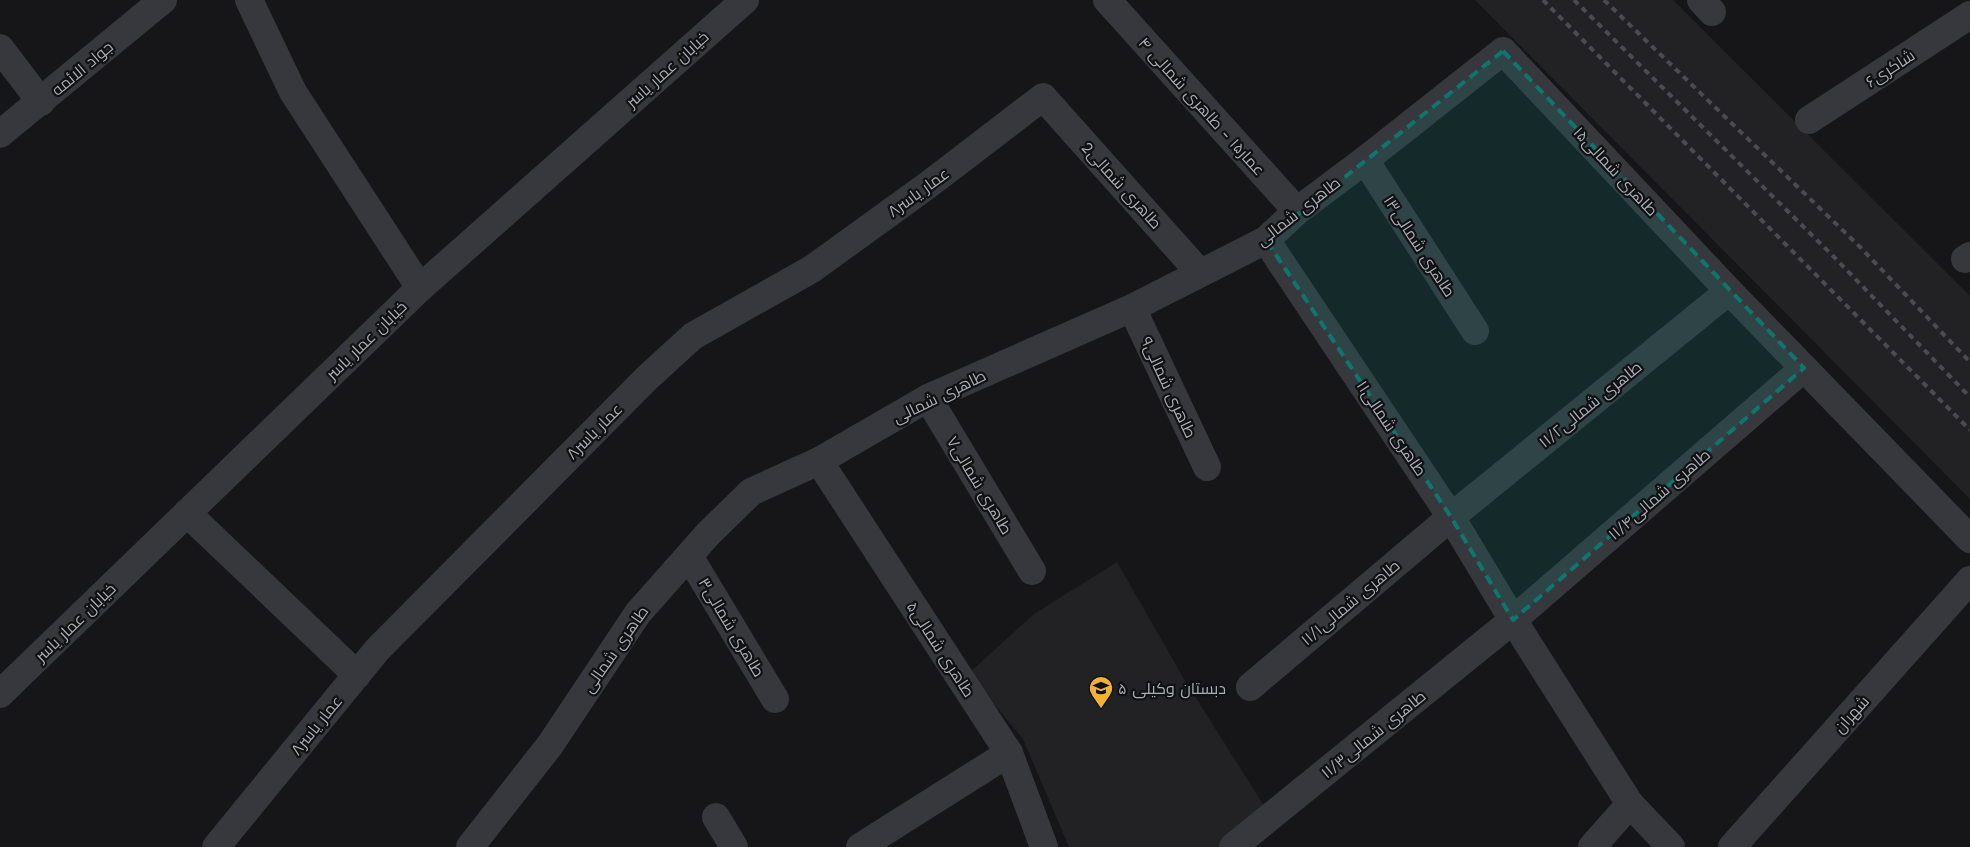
<svg xmlns="http://www.w3.org/2000/svg" width="1970" height="847" font-family="'Work Sans',Cairo,sans-serif">
	<style>
		.built { fill: #222225 }
		.lines { fill: none; stroke-linecap: round; stroke-linejoin: round }
		.minor { stroke: #37383d; stroke-width: 28 }
		.tertiary { stroke: #37383d; stroke-width: 28 }
		.rail { stroke: #4a4c52; stroke-width: 4; stroke-dasharray: 6 5; stroke-linecap: butt }
		.marked { fill: #0f766e; fill-opacity: 0.2; stroke: #0f766e; stroke-width: 4; stroke-dasharray: 10 6; stroke-linejoin: round }
		.labels { text-anchor: middle; stroke-width: 4.5; stroke-linejoin: round; paint-order: stroke }
		.street-label { font-size: 16px; fill: #a8adb8; stroke: #111113 }
		.poi-label { font-size: 16px; fill: #a8adb8; stroke: #111113; text-anchor: start }
	</style>
	<rect width="100%" height="100%" fill="#161618"/>
	<g class="built">
		<polygon points="1475,0 1673,0 1970,296 1970,499"/>
		<polygon points="1117,562 1184,679 1266,809 1220,847 1069,847 1023,739 969,673 1034,614"/>
	</g>
	<g class="lines">
		<g class="minor">
			<polyline points="249,0 293,92 420,288"/>
			<polyline points="1107,0 1297,211"/>
			<polyline points="1701,0 1712,12"/>
			<polyline points="0,48 41,102"/>
			<polyline points="1809,120 1970,15"/>
			<polyline points="0,134 163,0"/>
			<polyline points="1365,160 1475,331"/>
			<polyline points="1266,240 1451,517 1513,620 1630,804 1671,847"/>
			<polyline points="1965,259 1970,256"/>
			<polyline points="1132,308 1207,467"/>
			<polyline points="928,398 1032,571"/>
			<polyline points="819,461 1009,753 1044,847"/>
			<polyline points="187,513 357,675"/>
			<polyline points="689,556 775,699"/>
			<polyline points="1250,687 1451,517 1729,291"/>
			<polyline points="716,817 734,847"/>
			<polyline points="216,847 377,650 647,378 693,336 812,269 928,185 1043,97 1200,273"/>
			<polyline points="470,847 550,745 638,613 708,534 751,492 819,461 928,398 1132,308 1266,240 1297,211 1365,160 1503,51 1729,291 1970,539"/>
			<polyline points="860,847 1009,753"/>
			<polyline points="1233,847 1513,620 1804,368"/>
			<polyline points="1592,847 1630,804"/>
			<polyline points="1732,847 1970,580"/>
		</g>
		<polyline class="tertiary" points="0,694 420,288 745,0"/>
		<g class="rail">
			<polyline points="1543,0 1970,430"/>
			<polyline points="1574,0 1833,256 1970,397"/>
			<polyline points="1604,0 1860,247 1970,362"/>
		</g>
	</g>
	<path class="marked" d="M 1503,51 L 1804,368 L 1513,620 L 1451,517 L 1266,240 Z"/>
	<defs>
		<g id="school-pin" transform="scale(1.25)"><path d="M0 17L-7.5 6A9.5 9.5 0 1 1 7.5 6Z" fill="#f2b134" stroke="#111113"/><path d="M0-5L7-2L0 1L-7-2ZM-4 1L0 2.5L4 1V4Q0 6-4 4Z" fill="#111"/></g>
	</defs>
	<g fill-rule="evenodd">
		<use href="#school-pin" x="1101" y="688"/>
	</g>
	<g class="labels">
		<g class="street-label">
			<text transform="translate(82 68) rotate(-40)" y="6">جواد الائمه</text>
			<text transform="translate(1890 68) rotate(-33)" y="6">شاکری۶</text>
			<text transform="translate(667 69) rotate(-42)" y="6">خیابان عمار یاسر</text>
			<text transform="translate(1202 106) rotate(48)" y="6">عمار۱۵ - طاهری شمالی ۴</text>
			<text transform="translate(1616 171) rotate(47)" y="6">طاهری شمالی۱۵</text>
			<text transform="translate(1122 185) rotate(48)" y="6">طاهری شمالی2</text>
			<text transform="translate(918 192) rotate(-36)" y="6">عمار یاسر۸</text>
			<text transform="translate(1298 211) rotate(-38)" y="6">طاهری شمالی</text>
			<text transform="translate(1420 246) rotate(57)" y="6">طاهری شمالی۱۳</text>
			<text transform="translate(366 340) rotate(-44)" y="6">خیابان عمار یاسر</text>
			<text transform="translate(1169 387) rotate(65)" y="6">طاهری شمالی۹</text>
			<text transform="translate(939 396) rotate(-26)" y="6">طاهری شمالی</text>
			<text transform="translate(1590 404) rotate(-39)" y="6">طاهری شمالی۱۱/۲</text>
			<text transform="translate(1392 428) rotate(56)" y="6">طاهری شمالی۱۱</text>
			<text transform="translate(594 431) rotate(-45)" y="6">عمار یاسر۸</text>
			<text transform="translate(980 485) rotate(59)" y="6">طاهری شمالی۷</text>
			<text transform="translate(1659 494) rotate(-41)" y="6">طاهری شمالی۱۱/۴</text>
			<text transform="translate(1350 602) rotate(-40)" y="6">طاهری شمالی۱۱/۱</text>
			<text transform="translate(75 622) rotate(-44)" y="6">خیابان عمار یاسر</text>
			<text transform="translate(732 627) rotate(59)" y="6">طاهری شمالی۳</text>
			<text transform="translate(615 649) rotate(-55)" y="6">طاهری شمالی</text>
			<text transform="translate(941 649) rotate(57)" y="6">طاهری شمالی۵</text>
			<text transform="translate(1851 714) rotate(-48)" y="6">شهران</text>
			<text transform="translate(316 725) rotate(-51)" y="6">عمار یاسر۸</text>
			<text transform="translate(1373 734) rotate(-39)" y="6">طاهری شمالی۱۱/۳</text>
		</g>
		<g class="poi-label">
			<text x="1118" y="694">دبستان وکیلی ۵</text>
		</g>
	</g>
</svg>
